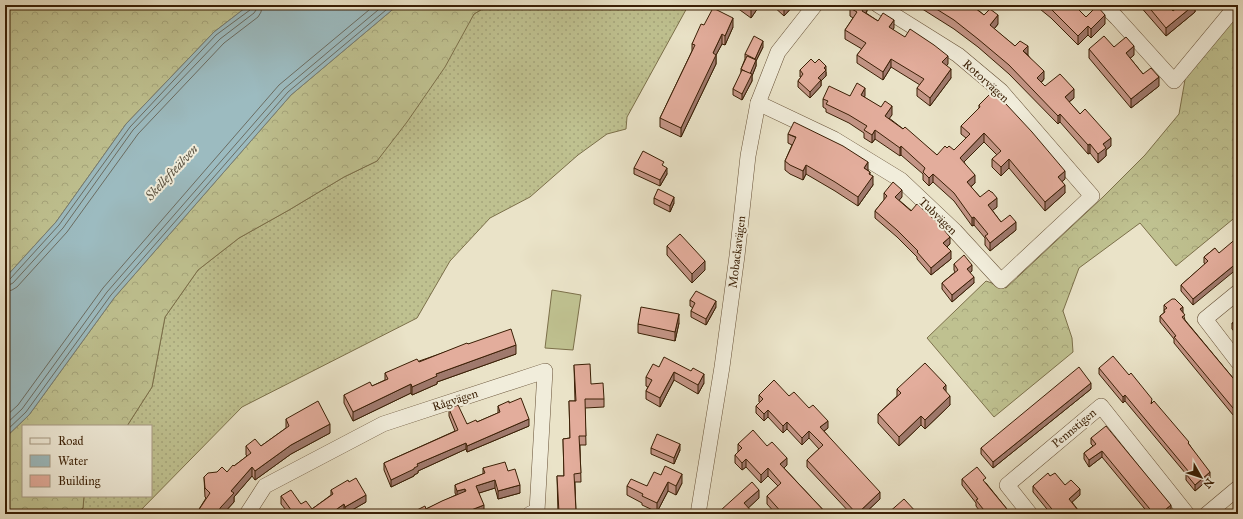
<svg xmlns="http://www.w3.org/2000/svg" width="1243" height="519" font-family="'IM FELL Great Primer',serif">
	<style>
		.grass { fill: url(#grass-dots); stroke: #7c704a }
		.forest { fill: url(#forest-crowns); stroke: #7c704a }
		.garden { fill: #bfc190; stroke: #7c704a }
		.water { fill: #9cbbc0; stroke: #757d75 }
		.lines { fill: none; stroke-linecap: round; stroke-linejoin: round }
		.shore { stroke: #6b6d62; stroke-width: 1 }
		.minor-casing { stroke: #665036; stroke-width: 16 }
		.minor { stroke: #f1eddb; stroke-width: 15 }
		.wall { fill: #c39586; stroke: #3a1f05 }
		.shaded-wall { fill: #9f796d; stroke: #3a1f05 }
		.building { fill: #e3ad9c; stroke: #3a1f05 }
		.labels { text-anchor: middle; stroke-width: 4; stroke-linejoin: round; paint-order: stroke }
		.street-label { font-size: 12px; fill: #3a1f05; stroke: #f1eddb }
		.water-label { font-size: 13px; font-style: italic; fill: #574e3d; stroke: #f1eddb }
	</style>
	<defs>
		<pattern id="grass-dots" width="8" height="8" patternUnits="userSpaceOnUse"><rect width="8" height="8" fill="#bfc190"/><path d="M2 2h.1M6 6h.1" fill="none" stroke="#a5a57b" stroke-width="1.8" stroke-linecap="round"/></pattern>
		<pattern id="forest-crowns" width="20" height="18" patternUnits="userSpaceOnUse"><rect width="20" height="18" fill="#bfc190"/><path d="M2 6a3 3 0 1 1 6 0M12 15a3 3 0 1 1 6 0" fill="none" stroke="#a5a57b"/></pattern>
	</defs>
	<rect width="100%" height="100%" fill="#eae3c8"/>
	<filter id="stains"><feTurbulence type="fractalNoise" baseFrequency=".005" numOctaves="4"/><feColorMatrix values="0 0 0 0 .2 0 0 0 0 .09 0 0 0 0 .02 0 0 0 .5 -.17"/></filter>
	<radialGradient id="worn" r=".72"><stop offset=".6" stop-color="#630" stop-opacity="0"/><stop offset="1" stop-color="#630" stop-opacity=".3"/></radialGradient>
	<polygon class="grass" points="489,5 680,5 688,6 627,117 626,129 607,134 578,155 530,197 490,218 450,261 417,318 242,407 137,514 75,514 83,508 84,496 151,496 151,426 127,426 152,387 165,317 198,270 239,238 289,210 344,177 377,161 474,14"/>
	<g class="forest">
		<polygon points="5,5 249,5 214,32 126,124 56,222 5,278"/>
		<polygon points="398,5 489,5 474,14 445,67 407,122 377,161 344,177 289,210 239,238 198,270 165,317 152,387 127,426 23,426 23,496 84,496 83,508 75,514 5,514 5,438 29,415 114,298 291,95"/>
		<polygon points="1238,13 1238,215 1176,266 1140,223 1079,268 1063,311 1072,338 1073,352 994,417 927,338 986,281 1006,288 1103,197 1145,155 1179,114 1186,74"/>
	</g>
	<polygon class="garden" points="552,290 581,295 573,350 545,348"/>
	<polygon class="water" points="249,5 398,5 291,95 114,298 29,415 5,438 5,278 56,222 126,124 214,32"/>
	<g class="lines">
		<g class="shore">
			<polyline points="5,281 10,279 59,225 130,127 216,35 250,10 251,5"/>
			<polyline points="5,286 9,285 13,283 63,228 133,130 220,39 254,13 256,10 256,5"/>
			<polyline points="5,292 12,290 17,287 67,232 138,134 224,43 258,17 261,12 262,5"/>
			<polyline points="5,417 18,405 103,288 279,85 375,5"/>
			<polyline points="5,425 22,409 107,292 284,89 384,5"/>
			<polyline points="5,432 26,412 111,295 288,92 392,5"/>
		</g>
		<g class="minor-casing">
			<g id="minor">
				<polyline points="1104,5 1117,18 1174,81 1237,5"/>
				<polyline points="758,103 834,139 901,180 955,231 1001,281 1092,196 1001,91 958,55 878,5"/>
				<polyline points="1238,292 1205,319 1238,362"/>
				<polyline points="247,514 265,486 383,424 545,371 537,511 530,514"/>
				<polyline points="698,514 722,367 737,256 748,156 758,103 778,52 815,5"/>
				<polyline points="1030,514 1007,485 1101,406 1187,514"/>
				<polyline points="1207,514 1238,488"/>
			</g>
		</g>
		<use href="#minor" class="minor"/>
	</g>
	<g class="wall">
		<polygon points="733,5 760,5 751,18"/>
		<polygon points="772,5 794,5 784,16"/>
		<polygon points="867,5 867,11 866,13 878,21 894,28 892,30 948,64 946,65 951,78 930,106 917,96 917,88 920,85 891,67 883,80 857,63 857,55 862,49 845,39 845,30 853,18 850,16 850,8"/>
		<polygon points="916,5 972,5 984,15 998,24 994,29 1015,46 1028,55 1044,79 1041,83 1045,86 1074,98 1069,102 1080,114 1111,146 1106,150 1106,156 1098,163 1090,153 1088,154 1060,122 1058,124 1009,74 978,47 954,29"/>
		<polygon points="1035,5 1074,5 1086,17 1105,24 1091,38 1088,35 1078,45 1051,18"/>
		<polygon points="1139,5 1168,5 1173,11 1195,5 1195,12 1166,36"/>
		<polygon points="704,25 733,27 725,45 722,44 716,55 716,64 681,137 660,127 660,118 692,51 692,44"/>
		<polygon points="763,47 756,61 756,66 752,76 752,81 742,100 733,95 733,89 741,74 741,69 745,59 745,54"/>
		<polygon points="1114,47 1134,55 1130,58 1143,74 1159,86 1131,108 1089,58 1089,49"/>
		<polygon points="815,63 826,72 826,76 821,81 821,86 810,98 798,87 798,81 801,77 800,77 800,70"/>
		<polygon points="850,96 865,96 864,97 892,115 889,118 937,155 947,148 954,150 966,138 961,134 961,126 979,108 979,105 1065,179 1062,182 1065,193 1045,211 1009,168 1001,176 992,167 992,159 997,155 984,142 964,162 975,183 971,187 980,197 997,207 992,210 1001,222 1016,230 990,251 985,245 985,238 974,225 972,226 954,201 933,182 929,186 923,180 923,174 901,155 900,156 875,139 872,143 864,138 864,133 849,123 826,112 826,109 823,107 823,99"/>
		<polygon points="788,134 868,170 870,175 873,185 858,206 835,191 806,174 803,180 790,174 785,170 785,161 792,145 788,143"/>
		<polygon points="664,167 667,174 660,186 634,174 634,168"/>
		<polygon points="884,193 902,197 899,200 950,244 947,247 951,259 931,275 917,259 917,257 897,237 875,218 875,211 884,200"/>
		<polygon points="654,198 674,203 670,212 654,204"/>
		<polygon points="667,246 705,270 692,283 667,255"/>
		<polygon points="1215,248 1193,305 1181,291 1181,285 1205,264 1204,263 1204,257"/>
		<polygon points="954,264 972,271 970,272 974,283 952,302 942,289 942,283 955,272 954,270"/>
		<polygon points="690,300 716,307 706,325 691,317 691,311 693,308 690,306"/>
		<polygon points="1164,305 1183,313 1185,320 1238,384 1238,421 1174,343 1174,339 1160,322 1160,316 1164,313"/>
		<polygon points="1238,318 1238,336 1232,329 1232,323"/>
		<polygon points="679,323 675,341 638,333 638,324"/>
		<polygon points="468,344 516,354 437,382 437,384 412,395 411,393 353,421 344,403 344,395 372,386 385,380 385,373"/>
		<polygon points="574,365 604,399 604,407 585,408 586,445 580,445 581,482 575,482 576,514 552,514 558,513 557,476 564,476 563,439 570,438 569,401 575,401"/>
		<polygon points="659,367 704,383 698,394 674,380 660,407 646,399 646,391 648,387 646,386 646,377"/>
		<polygon points="1099,368 1152,403 1189,444 1210,478 1195,491 1186,480 1186,474 1125,401 1123,403 1099,374"/>
		<polygon points="897,389 946,392 950,405 925,429 921,425 899,446 878,423 878,414 897,396"/>
		<polygon points="1091,389 993,468 981,454 981,448"/>
		<polygon points="759,395 789,396 828,428 824,431 880,499 864,514 851,514 807,467 807,460 819,449 809,438 802,445 787,429 783,433 768,417 764,421 756,413 756,406 760,403 759,402"/>
		<polygon points="509,403 529,426 467,452 466,449 418,471 418,473 414,475 414,476 391,487 384,470 384,463 455,431 449,416 449,409 467,424 477,422 498,413 498,406"/>
		<polygon points="286,419 330,433 291,454 255,480 252,476 234,497 234,502 223,514 196,514 206,498 205,497 204,477 227,472 234,466 247,456 246,455 246,446 261,446 286,428"/>
		<polygon points="1091,438 1171,511 1167,514 1149,514 1102,457 1089,467 1084,459 1084,453 1093,446 1091,444"/>
		<polygon points="738,444 767,446 787,465 784,468 827,514 776,514 767,504 767,496 778,486 768,476 761,483 746,467 742,470 735,463 735,455 738,452"/>
		<polygon points="651,448 680,450 674,464 651,454"/>
		<polygon points="483,468 508,471 520,493 498,499 495,488 479,493 484,513 481,514 415,514 415,511 426,509 456,495 455,493 455,485 483,474"/>
		<polygon points="661,475 682,483 676,495 668,491 657,512 642,505 642,503 627,495 627,486 647,486"/>
		<polygon points="1050,476 1065,485 1080,495 1072,502 1081,514 1051,514 1033,492 1033,486"/>
		<polygon points="962,479 986,483 1011,514 982,514 976,506 976,503 962,485"/>
		<polygon points="331,490 366,502 345,514 344,512 340,514 289,514 281,504 281,496 312,509 331,495"/>
		<polygon points="759,498 748,508 754,514 721,514 721,510"/>
	</g>
	<g class="shaded-wall">
		<polygon points="755,5 760,5 751,18 751,10"/>
		<polygon points="787,5 794,5 784,16 784,8"/>
		<polygon points="865,5 867,5 867,11 862,19 862,11"/>
		<polygon points="1194,5 1195,5 1195,12 1166,36 1166,28"/>
		<polygon points="998,15 998,24 990,34 990,25"/>
		<polygon points="1105,15 1105,24 1091,38 1091,29"/>
		<polygon points="733,18 733,27 725,45 725,36"/>
		<polygon points="894,20 894,28 889,36 889,27"/>
		<polygon points="1088,26 1088,35 1078,45 1078,36"/>
		<polygon points="722,34 722,44 716,55 716,64 681,137 681,128 713,53"/>
		<polygon points="763,41 763,47 756,61 756,66 752,76 752,81 742,100 742,94 755,59"/>
		<polygon points="1028,46 1028,55 1023,51"/>
		<polygon points="1134,46 1134,55 1126,62 1126,53"/>
		<polygon points="948,56 948,64 942,71 942,62"/>
		<polygon points="891,59 891,67 883,80 883,72"/>
		<polygon points="826,66 826,76 821,81 821,86 810,98 810,92 824,68"/>
		<polygon points="951,69 951,78 930,106 930,98"/>
		<polygon points="1044,71 1044,79 1037,87 1037,78"/>
		<polygon points="1159,77 1159,86 1131,108 1131,99"/>
		<polygon points="865,88 865,96 861,103 861,95"/>
		<polygon points="1074,89 1074,98 1065,105 1065,97"/>
		<polygon points="892,106 892,115 885,124 885,116"/>
		<polygon points="1060,114 1060,122 1058,124 1058,116"/>
		<polygon points="875,130 875,139 872,143 872,135"/>
		<polygon points="984,133 984,142 960,166 960,158"/>
		<polygon points="1111,138 1111,146 1106,150 1106,156 1098,163 1098,154 1103,144"/>
		<polygon points="1090,144 1090,153 1088,154 1088,145"/>
		<polygon points="901,146 901,155 900,156 900,148"/>
		<polygon points="1009,159 1009,168 1001,176 1001,167"/>
		<polygon points="868,162 868,171 864,168"/>
		<polygon points="806,165 806,174 803,180 803,171"/>
		<polygon points="667,168 667,174 660,186 660,180"/>
		<polygon points="1065,171 1065,179 1058,185 1058,177"/>
		<polygon points="870,172 870,180 873,176 873,185 858,206 858,197"/>
		<polygon points="933,174 933,182 929,186 929,178"/>
		<polygon points="975,175 975,183 967,190 967,182"/>
		<polygon points="1065,185 1065,193 1045,211 1045,202"/>
		<polygon points="902,190 902,197 895,205 895,197"/>
		<polygon points="674,197 674,203 670,212 670,206"/>
		<polygon points="997,198 997,207 988,214 988,205"/>
		<polygon points="974,217 974,225 972,226 972,218"/>
		<polygon points="1016,222 1016,230 990,251 990,243"/>
		<polygon points="950,237 950,244 943,250 943,243"/>
		<polygon points="951,251 951,259 931,275 931,268"/>
		<polygon points="705,261 705,270 692,283 692,274"/>
		<polygon points="1238,262 1238,268 1193,305 1193,299"/>
		<polygon points="972,265 972,271 967,275 967,269"/>
		<polygon points="974,277 974,283 952,302 952,295"/>
		<polygon points="716,301 716,307 706,325 706,319"/>
		<polygon points="1183,307 1183,313 1180,309"/>
		<polygon points="679,314 679,323 675,341 675,332"/>
		<polygon points="516,345 516,354 437,382 437,384 412,395 412,387 436,374"/>
		<polygon points="674,372 674,380 660,407 660,398"/>
		<polygon points="704,374 704,383 698,394 698,385"/>
		<polygon points="1091,383 1091,389 993,468 993,462"/>
		<polygon points="411,384 411,393 353,421 353,412"/>
		<polygon points="946,385 946,394 943,388"/>
		<polygon points="1125,395 1125,401 1123,403 1123,397"/>
		<polygon points="950,396 950,405 925,429 925,420"/>
		<polygon points="768,410 768,417 764,421 764,414"/>
		<polygon points="921,416 921,425 899,446 899,437"/>
		<polygon points="529,419 529,426 467,452 467,446"/>
		<polygon points="828,421 828,428 820,434 820,427"/>
		<polygon points="787,422 787,429 783,433 783,426"/>
		<polygon points="330,424 330,433 291,454 255,480 255,471 291,445"/>
		<polygon points="809,431 809,438 802,445 802,438"/>
		<polygon points="466,443 466,449 418,471 418,473 414,475 414,476 391,487 391,480 414,468 417,464"/>
		<polygon points="680,444 680,450 674,464 674,458"/>
		<polygon points="1102,451 1102,457 1089,467 1089,460"/>
		<polygon points="787,458 787,465 780,472 780,464"/>
		<polygon points="746,459 746,467 742,470 742,463"/>
		<polygon points="252,467 252,476 234,497 234,502 223,514 216,514 231,491"/>
		<polygon points="768,468 768,476 761,483 761,475"/>
		<polygon points="1210,472 1210,478 1195,491 1195,485"/>
		<polygon points="682,474 682,483 676,495 676,486"/>
		<polygon points="495,480 495,488 476,494 476,486"/>
		<polygon points="668,482 668,491 657,512 657,503"/>
		<polygon points="520,485 520,493 498,499 498,491"/>
		<polygon points="465,489 465,497 457,499 457,491"/>
		<polygon points="1080,489 1080,495 1069,505 1069,499"/>
		<polygon points="759,490 759,498 744,512 744,503"/>
		<polygon points="880,492 880,499 864,514 857,514"/>
		<polygon points="366,495 366,502 345,514 345,507"/>
		<polygon points="344,504 344,512 340,514 330,514"/>
		<polygon points="484,505 484,513 481,514 461,514"/>
		<polygon points="1171,505 1171,511 1167,514 1160,514"/>
	</g>
	<g class="building">
		<polygon points="744,5 755,5 751,10"/>
		<polygon points="781,5 787,5 784,8"/>
		<polygon points="851,5 865,5 862,11 878,21 883,13 894,20 889,27 905,37 910,29 934,45 948,56 942,62 951,69 930,98 917,88 924,79 891,59 883,72 857,55 866,43 845,30 857,12 850,8"/>
		<polygon points="930,5 971,5 984,15 990,9 998,15 990,25 1015,46 1020,41 1028,46 1023,51 1044,71 1037,78 1045,86 1060,74 1074,89 1065,97 1080,114 1085,109 1111,138 1103,144 1106,148 1098,154 1090,144 1088,145 1060,114 1058,116 1009,65 978,39 954,20"/>
		<polygon points="1046,5 1074,5 1086,17 1097,6 1105,15 1091,29 1088,26 1078,36 1051,9"/>
		<polygon points="1147,5 1168,5 1173,11 1180,5 1194,5 1166,28"/>
		<polygon points="713,8 733,18 725,36 722,34 713,53 716,55 681,128 660,118 695,45 692,44 701,24 704,25"/>
		<polygon points="754,36 763,41 755,59 745,54"/>
		<polygon points="1104,36 1114,47 1126,37 1134,46 1126,53 1143,74 1151,68 1159,77 1131,99 1089,49"/>
		<polygon points="747,56 756,60 750,74 741,69"/>
		<polygon points="811,59 815,63 819,59 826,66 824,68 826,70 818,78 821,80 810,92 798,81 803,74 800,70"/>
		<polygon points="742,70 752,74 742,94 733,89"/>
		<polygon points="857,83 865,88 861,95 881,107 885,101 892,106 885,116 903,129 905,127 937,155 945,146 947,148 949,146 954,150 970,134 961,126 980,107 979,105 992,92 1006,104 1032,132 1065,171 1058,177 1065,185 1045,202 1009,159 1001,167 992,159 1001,151 984,133 960,158 975,175 967,182 980,197 989,190 991,192 992,192 997,198 988,205 1001,222 1010,215 1016,222 990,243 985,236 988,234 974,217 972,218 954,193 933,174 929,178 923,172 925,168 901,146 900,148 875,130 872,135 864,130 867,126 849,115 826,104 828,101 823,99 829,86 850,96"/>
		<polygon points="794,122 843,146 868,162 864,168 870,172 869,174 873,176 858,197 835,182 806,165 803,171 790,165 785,161 796,137 788,134"/>
		<polygon points="643,151 664,162 662,165 667,168 660,180 634,168"/>
		<polygon points="893,182 902,190 895,197 911,211 917,204 938,223 950,237 943,243 951,251 931,268 917,252 918,251 897,230 875,211 887,196 884,193"/>
		<polygon points="658,189 674,197 670,206 654,198"/>
		<polygon points="680,234 705,261 692,274 667,246"/>
		<polygon points="1238,237 1238,262 1193,299 1181,285 1208,261 1204,257 1215,248 1219,253"/>
		<polygon points="964,255 972,265 967,269 974,277 952,295 942,283 958,270 954,264"/>
		<polygon points="696,291 716,301 706,319 691,311 695,303 690,300"/>
		<polygon points="1172,299 1175,299 1183,307 1180,309 1185,315 1182,317 1238,384 1238,414 1174,337 1176,336 1160,316 1165,312 1164,310 1167,308 1164,305"/>
		<polygon points="641,307 679,314 675,332 638,324"/>
		<polygon points="1238,318 1238,330 1232,323"/>
		<polygon points="511,329 516,345 436,374 437,376 412,387 411,384 353,412 344,395 370,382 372,386 388,379 385,373 417,359 419,362 467,343 468,344"/>
		<polygon points="1113,356 1129,375 1131,373 1152,399 1151,404 1154,401 1189,442 1188,443 1210,472 1195,485 1186,474 1189,472 1125,395 1123,397 1099,368"/>
		<polygon points="664,357 691,371 693,368 704,374 698,385 674,372 660,398 646,391 652,380 646,377 653,364 659,367"/>
		<polygon points="925,363 946,385 943,388 950,396 925,420 921,416 899,437 878,414 901,393 897,389"/>
		<polygon points="590,364 591,384 603,383 604,399 585,399 586,436 579,436 581,473 574,474 576,511 575,511 575,514 552,514 552,513 559,513 557,476 564,476 563,439 570,438 569,401 576,401 574,365"/>
		<polygon points="1079,367 1091,383 993,462 981,448"/>
		<polygon points="774,380 789,396 794,392 809,408 813,405 828,421 820,427 880,492 857,514 807,460 823,445 809,431 802,438 787,422 783,426 768,410 764,414 756,406 763,399 759,395"/>
		<polygon points="521,398 529,419 467,446 466,443 417,464 418,466 414,468 414,469 391,480 384,463 458,430 449,409 458,405 467,424 476,420 477,422 500,412 498,406 509,401 509,403"/>
		<polygon points="318,401 330,424 291,445 255,471 252,467 231,491 234,493 221,507 216,514 196,514 210,493 205,488 204,477 208,473 217,472 222,467 227,472 233,465 234,466 251,453 246,446 255,439 261,446 289,426 286,419"/>
		<polygon points="1106,426 1171,505 1160,514 1154,514 1102,451 1089,460 1084,453 1096,444 1091,438"/>
		<polygon points="753,430 767,446 772,442 787,458 780,464 827,514 783,514 767,496 781,483 768,468 761,475 746,459 742,463 735,455 742,448 738,444"/>
		<polygon points="657,434 680,444 674,458 651,448"/>
		<polygon points="505,462 508,471 515,469 520,485 498,491 495,480 476,486 484,505 461,514 417,514 415,511 425,506 426,509 442,501 466,491 465,489 457,491 455,485 485,473 483,468"/>
		<polygon points="665,466 682,474 676,486 668,482 657,503 642,496 643,494 627,486 631,479 647,486 654,472 661,475"/>
		<polygon points="977,467 986,478 983,480 1011,514 987,514 976,500 978,499 962,479"/>
		<polygon points="1048,473 1050,476 1055,473 1065,485 1071,480 1080,489 1069,499 1081,514 1056,514 1033,486"/>
		<polygon points="356,478 366,495 345,507 344,504 330,514 294,514 281,496 291,490 301,504 306,501 312,509 333,494 331,490 348,480 349,482"/>
		<polygon points="752,482 759,490 744,503 754,514 724,514 721,510"/>
		<polygon points="904,499 918,514 887,514"/>
	</g>
	<g class="labels">
		<g class="street-label">
			<text transform="translate(986 81) rotate(42)" y="4">Rotorvägen</text>
			<text transform="translate(938 216) rotate(44)" y="4">Tubvägen</text>
			<text transform="translate(737 252) rotate(-83)" y="4">Mobackavägen</text>
			<text transform="translate(455 400) rotate(-18)" y="4">Rågvägen</text>
			<text transform="translate(1074 428) rotate(-40)" y="4">Pennstigen</text>
		</g>
		<g class="water-label">
			<text transform="translate(171 172) rotate(-47)" y="5">Skellefteälven</text>
		</g>
	</g>
	<rect width="1243" height="519" fill="none" stroke="#eae3c8" stroke-width="20"/>
	<rect x="6" y="6" width="1231" height="507" fill="none" stroke="#3a1f05" stroke-width="2"/>
	<rect x="10" y="10" width="1223" height="499" fill="none" stroke="#3a1f05"/>
	<rect x="22" y="425" width="130" height="72" fill="#f1eddb" stroke="#a89b85"/>
	<rect x="30" y="438" width="20" height="6" fill="#f1eddb" stroke="#a89b85"/>
	<text x="58" y="445" font-size="12" fill="#3a1f05">Road</text>
	<rect x="30" y="455" width="20" height="12" fill="#9cbbc0" stroke="#a89b85"/>
	<text x="58" y="465" font-size="12" fill="#3a1f05">Water</text>
	<rect x="30" y="475" width="20" height="12" fill="#e3ad9c" stroke="#a89b85"/>
	<text x="58" y="485" font-size="12" fill="#3a1f05">Building</text>
	<g transform="translate(1201 477) rotate(129)" stroke="#f1eddb" stroke-width="3" paint-order="stroke">
	<path d="M0-3L7 15L0 10L-7 15Z" fill="#3a1f05"/>
	<text y="-6" font-size="11" font-weight="bold" text-anchor="middle" fill="#3a1f05">N</text>
	</g>
	<rect width="100%" height="100%" filter="url(#stains)"/>
	<rect width="100%" height="100%" fill="url(#worn)"/>
</svg>
